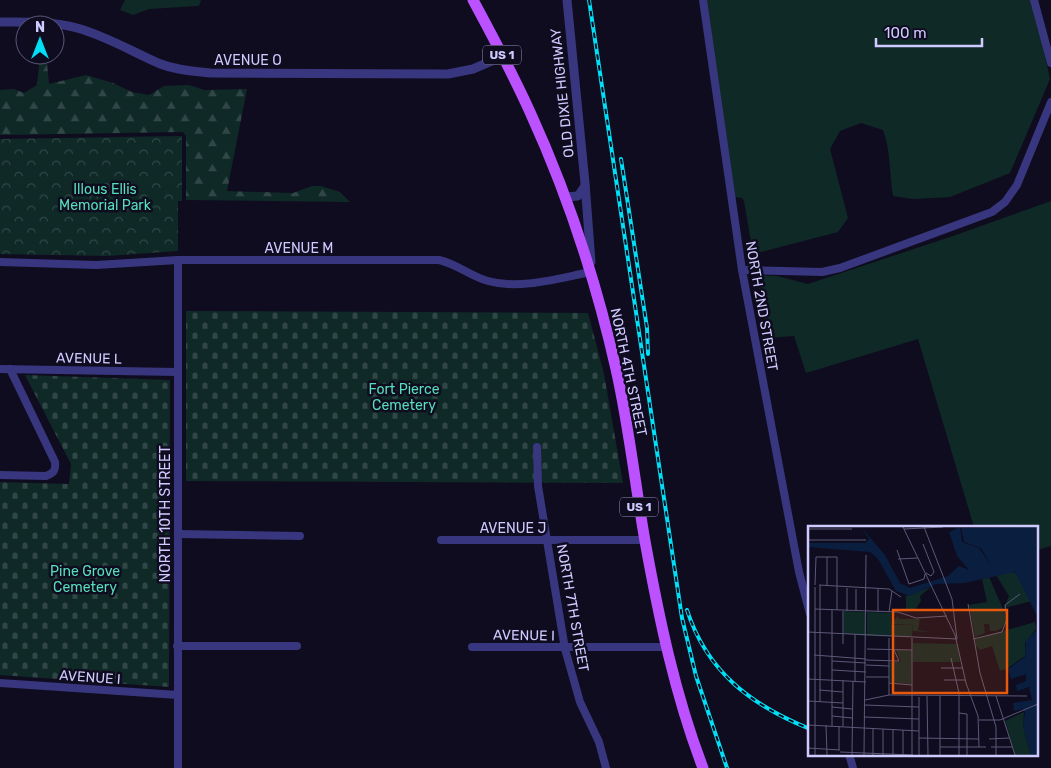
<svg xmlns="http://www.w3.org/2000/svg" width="1051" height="768" font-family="Rubik,sans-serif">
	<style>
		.grass { fill: #0f2927 }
		.forest { fill: url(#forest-firs) }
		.cemetery { fill: url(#cemetery-stones) }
		.park { fill: url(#park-crowns) }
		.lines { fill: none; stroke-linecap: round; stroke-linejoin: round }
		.minor { stroke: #38367e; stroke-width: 8 }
		.tertiary { stroke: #38367e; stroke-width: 9 }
		.primary { stroke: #bc51ff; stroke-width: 11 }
		.rail-casing { stroke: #00dff5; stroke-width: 4 }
		.rail { stroke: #0f0c1f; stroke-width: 2; stroke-dasharray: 5.5; stroke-linecap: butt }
		.labels { text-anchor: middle; stroke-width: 5; stroke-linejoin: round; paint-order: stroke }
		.shield { fill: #0f0c1f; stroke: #9591bc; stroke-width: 1 }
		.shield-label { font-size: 12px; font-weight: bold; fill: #cfcaff }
		.street-label { font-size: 14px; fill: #cfcaff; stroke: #0f0c1f }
		.park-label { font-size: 14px; fill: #55dfbb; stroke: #0f0c1f }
		.inset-road { fill: none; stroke: #5c5879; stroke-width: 1 }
		.view { fill: #e8590c; fill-opacity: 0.15; stroke: #e8590c; stroke-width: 2.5 }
		.inset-edge { fill: none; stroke: #cfcaff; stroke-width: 2.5 }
	</style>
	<defs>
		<pattern id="forest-firs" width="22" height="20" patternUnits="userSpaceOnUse" patternTransform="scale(1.25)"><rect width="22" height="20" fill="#0f2927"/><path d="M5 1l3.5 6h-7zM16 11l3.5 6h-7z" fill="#314747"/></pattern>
		<pattern id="cemetery-stones" width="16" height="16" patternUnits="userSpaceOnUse" patternTransform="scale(1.25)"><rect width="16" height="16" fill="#0f2927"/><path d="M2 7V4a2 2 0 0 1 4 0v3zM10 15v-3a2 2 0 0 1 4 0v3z" fill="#314747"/></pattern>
		<pattern id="park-crowns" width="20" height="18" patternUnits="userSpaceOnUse" patternTransform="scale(1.25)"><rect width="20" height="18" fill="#0f2927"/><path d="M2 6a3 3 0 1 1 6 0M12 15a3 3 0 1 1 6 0" fill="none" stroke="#314747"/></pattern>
	</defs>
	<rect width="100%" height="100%" fill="#0f0c1f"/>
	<g class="grass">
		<polygon points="125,0 201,0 199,6 149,9 133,15 120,10"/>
		<path d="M 706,0 L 1030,0 L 1038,24 L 1050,79 L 1010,173 L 950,197 L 913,199 L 893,196 C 889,174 891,151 883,130 L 861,123 L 840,131 L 830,149 L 848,218 L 838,232 L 753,254 L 744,201 L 742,198 L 735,197 Z"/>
		<polygon points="1051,201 1051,546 1037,550 1037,527 974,527 918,339 806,373 794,336 767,338 757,275 777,276 808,284 956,235"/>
	</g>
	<polygon class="forest" points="40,57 47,63 49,84 86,75 113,83 132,92 149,95 164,86 189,85 204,90 247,89 227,191 293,193 312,186 321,186 340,192 350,202 186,200 186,136 183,132 0,135 0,90 14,89 24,93 37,85"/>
	<g class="cemetery">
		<polygon points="186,311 588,313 604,374 623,483 186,481"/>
		<polygon points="25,375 170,380 169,687 0,675 0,482 69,484 71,464"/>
	</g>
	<polygon class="park" points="182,136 182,201 178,201 178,251 107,256 0,254 0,139"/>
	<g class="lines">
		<g class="minor">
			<polyline points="703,0 742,270 799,572 810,614"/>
			<polyline points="1034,0 1051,63"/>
			<path d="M 0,262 L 96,265 L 178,260 L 439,260 C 457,264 470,276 488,281 C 520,290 559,278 591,272"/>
			<polyline points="742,270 822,272 840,268 992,212 1005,202 1017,185 1051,102"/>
			<polyline points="0,369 177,372"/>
			<polyline points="537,447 538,486 565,649 580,702 599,742 606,768"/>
			<path d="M 0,475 L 46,476 C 54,473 56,470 55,462 L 10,369"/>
			<polyline points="178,534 300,536"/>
			<polyline points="441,540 645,540"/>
			<polyline points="177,646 297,646"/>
			<polyline points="472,647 666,647"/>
			<polyline points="0,683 178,695"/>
			<polyline points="849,754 853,768"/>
			<polyline points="178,768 178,260"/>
		</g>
		<g class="tertiary">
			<polyline points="567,0 585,183 591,262"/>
			<path d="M 0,22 C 26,22 52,21 77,28 C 106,36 131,51 158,63 C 175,70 193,71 211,73 L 448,74 L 473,69 L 503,56"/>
			<polyline points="565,197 578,196 585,186"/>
		</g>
		<path class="primary" d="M 473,0 C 493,37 513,74 530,112 C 568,195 596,281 616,369 C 629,426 635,484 645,541 C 659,618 675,695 703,768"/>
		<g class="rail-casing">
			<g id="rail">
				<polyline points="589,0 682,618 696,676 727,768"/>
				<polyline points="621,159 647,328 648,354"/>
				<path d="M 687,610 C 707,672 751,705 810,729"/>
			</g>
		</g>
		<use href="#rail" class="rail"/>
	</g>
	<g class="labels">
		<g class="shield">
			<rect x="483" y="45.5" width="38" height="19" rx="4"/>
			<rect x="620" y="497.5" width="38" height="19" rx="4"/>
		</g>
		<g class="shield-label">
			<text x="502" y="59">US 1</text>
			<text x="639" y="511">US 1</text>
		</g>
		<g class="street-label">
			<text x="248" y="65">AVENUE O</text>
			<text transform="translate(562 93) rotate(-96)" y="5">OLD DIXIE HIGHWAY</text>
			<text x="299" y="253">AVENUE M</text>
			<text transform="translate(762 306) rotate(80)" y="5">NORTH 2ND STREET</text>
			<text transform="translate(89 358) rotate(1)" y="5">AVENUE L</text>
			<text transform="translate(629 372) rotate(78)" y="5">NORTH 4TH STREET</text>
			<text transform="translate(165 514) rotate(-90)" y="5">NORTH 10TH STREET</text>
			<text x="513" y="533">AVENUE J</text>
			<text transform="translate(573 608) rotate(80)" y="5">NORTH 7TH STREET</text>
			<text transform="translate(524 635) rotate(1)" y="5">AVENUE I</text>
			<text transform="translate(90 677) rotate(4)" y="5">AVENUE I</text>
		</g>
		<g class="park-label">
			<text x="105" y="194">Illous Ellis<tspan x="105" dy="16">Memorial Park</tspan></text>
			<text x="404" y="394">Fort Pierce<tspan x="404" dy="16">Cemetery</tspan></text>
			<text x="85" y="576">Pine Grove<tspan x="85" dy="16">Cemetery</tspan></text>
		</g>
	</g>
	<g transform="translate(808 526)">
		<rect width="230" height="230" fill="#0f0c1f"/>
		<path d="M 181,51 L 199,92 L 194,102 L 188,105 L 182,105 L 181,98 L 176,98 L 177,107 L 167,111 L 161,79 L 179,76 L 174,53 ZM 123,61 L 112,70 L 113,75 L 107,84 L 98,85 L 98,70 ZM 227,96 L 228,103 L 217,117 L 217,130 L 200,142 L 192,145 L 184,120 L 172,124 L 168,120 L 167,113 Z" fill="#0f2927"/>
		<path d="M 90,90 L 91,93 L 112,93 L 110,104 L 123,106 L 105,105 L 105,98 L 83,98 Z" fill="#0f2927"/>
		<path d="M 105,117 L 149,118 L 152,136 L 105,136 ZM 88,124 L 104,125 L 103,158 L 82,156 L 82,136 L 93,136 Z" fill="#0f2927"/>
		<path d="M 204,46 L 211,48 L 224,75 L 196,82 L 201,70 L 188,49 ZM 36,85 L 58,86 L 58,110 L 36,107 ZM 59,86 L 83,87 L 83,99 L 105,98 L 104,111 L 59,110 ZM 216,186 L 215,200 L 223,229 L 207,229 L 197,195 Z" fill="#0f2927"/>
		<path d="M 53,1 L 77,29 L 92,57 L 102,62 L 140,50 L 151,40 L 161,44 L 149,30 L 141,6 L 152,1 L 154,16 L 171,22 L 183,39 L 173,22 L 156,16 L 153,2 L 230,1 L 230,92 L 207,46 L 156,57 L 128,58 L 102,70 L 88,65 L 70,33 L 62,26 L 0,21 L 0,17 L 57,17 L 61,13 ZM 230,103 L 230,229 L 223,229 L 215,200 L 217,187 L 215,183 L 206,185 L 205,177 L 224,174 L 221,161 L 209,165 L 208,159 L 218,155 L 218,148 L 203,153 L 200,143 L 217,131 L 218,115 Z" fill="#0a1e3f"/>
		<path class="inset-road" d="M 95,1 L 147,109 L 158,157 L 170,190 L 171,221M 0,3 L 44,3M 96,3 L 135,1M 0,14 L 58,14M 115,18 L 126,46 L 123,50 L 118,47M 89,24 L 101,58 L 116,53 L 117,48M 19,31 L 19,60M 90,33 L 110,32M 7,59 L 8,31 L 29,31 L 29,84M 11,59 L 81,63 L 93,71M 12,59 L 12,176M 160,78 L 172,147 L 188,201 L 188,229M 7,83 L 90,86 L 108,92 L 139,90M 24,84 L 24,200M 39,85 L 39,62M 48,85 L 48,63M 70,86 L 70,63M 81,86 L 84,65M 0,106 L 149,113 L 144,73 L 116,1M 81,112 L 81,169M 104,112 L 104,229M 165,113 L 194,106 L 199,93 L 197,79 L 212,68M 35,118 L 35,85M 59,123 L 104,124M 6,129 L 58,133M 143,132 L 151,167 L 151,229M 58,134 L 91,135 L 86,124M 24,135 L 58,137M 58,139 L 81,140M 133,142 L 155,142M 24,144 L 58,146M 58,151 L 81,151M 0,153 L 58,156M 35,154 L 35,200M 136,154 L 157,154M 47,155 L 47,108M 81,157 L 104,159M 11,164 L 35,166M 119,170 L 120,229M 188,170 L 207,229M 111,171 L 111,229M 57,174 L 81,169 L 219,170M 0,175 L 35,177M 56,179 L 111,181M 24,181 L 44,183M 151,187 L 159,188 L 159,229M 24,190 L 44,192M 56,191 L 111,193M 171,194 L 192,194 L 230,178M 0,199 L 111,205M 18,199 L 19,229M 31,200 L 31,224M 65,203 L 65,229M 75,203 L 75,229M 85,204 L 85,229M 95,204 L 95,229M 111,212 L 171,213M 181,213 L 201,212M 132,221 L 178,221M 183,221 L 204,221M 0,222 L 32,224M 32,226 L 105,229M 7,229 L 7,61M 44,229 L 45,155M 56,229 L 58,29M 132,229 L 132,170"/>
		<path class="view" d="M 85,84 L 199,84 L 199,167 L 85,167 Z"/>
		<rect width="230" height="230" class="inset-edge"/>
	</g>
	<g transform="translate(40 40)"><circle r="24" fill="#0f0c1f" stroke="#5c5879"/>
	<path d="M0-4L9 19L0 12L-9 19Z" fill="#00dff5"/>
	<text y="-8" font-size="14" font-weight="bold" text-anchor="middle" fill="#cfcaff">N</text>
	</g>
	<path d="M876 38v8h106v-8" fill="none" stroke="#cfcaff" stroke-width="2.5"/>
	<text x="884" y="38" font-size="15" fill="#cfcaff" stroke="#0f0c1f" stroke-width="4" paint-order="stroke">100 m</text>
</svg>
